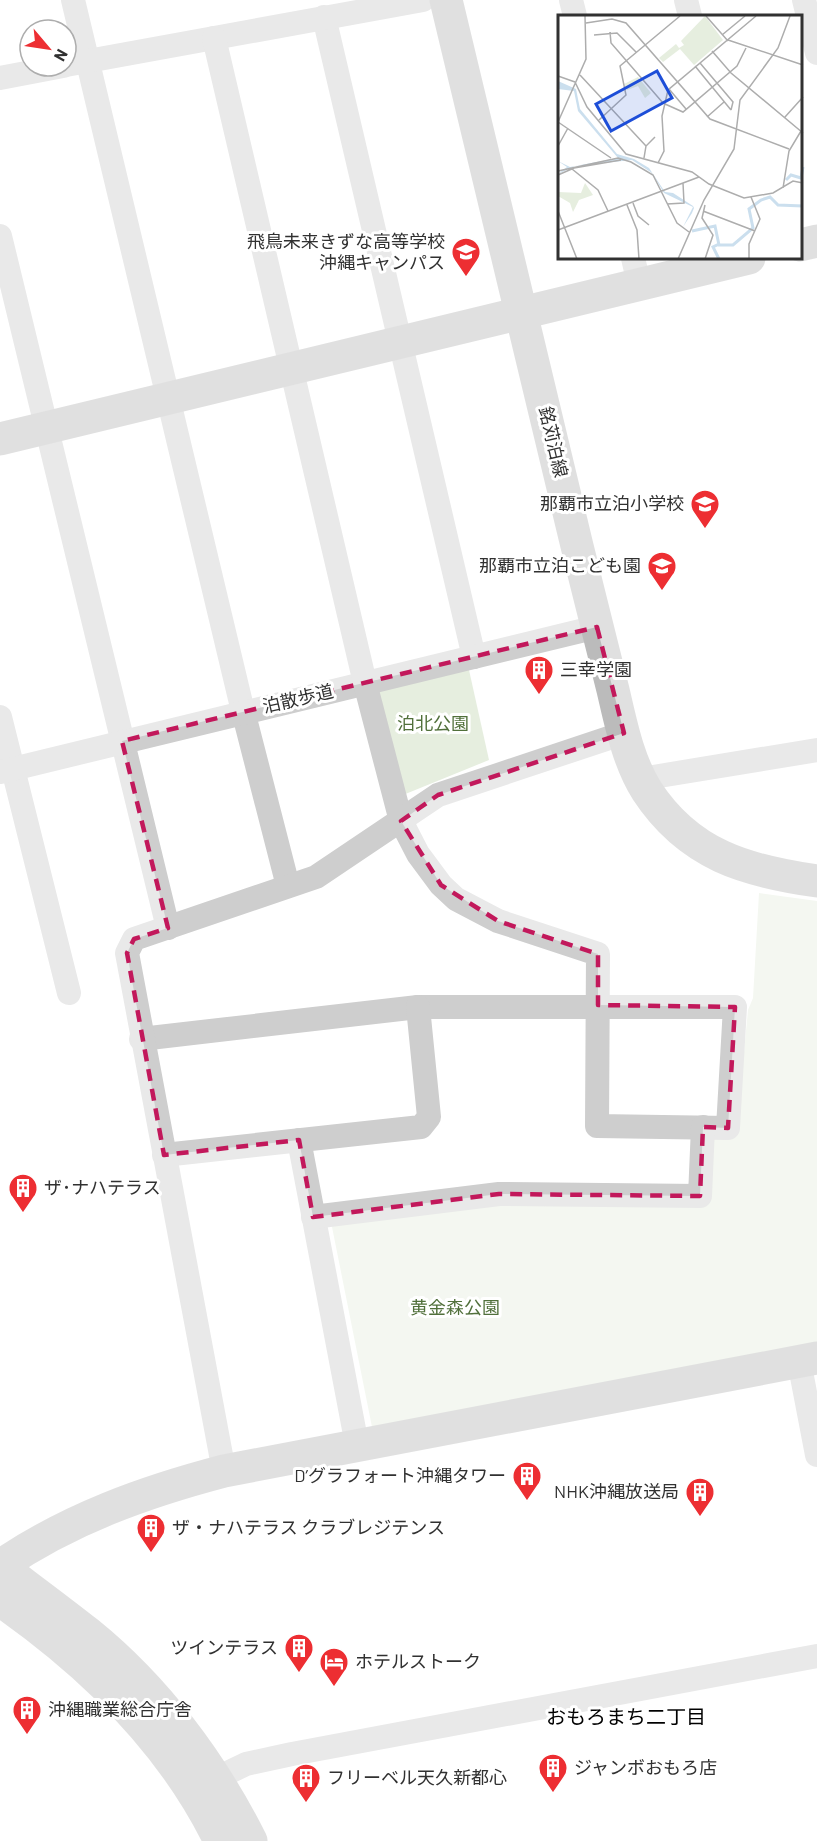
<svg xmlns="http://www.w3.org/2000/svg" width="817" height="1841" font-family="Barlow,'Noto Sans JP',sans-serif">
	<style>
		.green { fill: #e6eedf }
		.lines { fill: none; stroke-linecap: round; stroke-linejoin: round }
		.street { stroke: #cecece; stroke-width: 24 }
		.secondary { stroke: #bbb; stroke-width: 33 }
		.marked { fill: none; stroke: #c2185b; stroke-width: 4.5; stroke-dasharray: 12 8; stroke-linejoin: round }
		.labels { text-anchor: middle; stroke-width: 6; stroke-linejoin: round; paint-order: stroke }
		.poi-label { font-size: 18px; fill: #313131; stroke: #fff; text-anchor: start }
		.street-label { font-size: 18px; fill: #313131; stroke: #fff }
		.park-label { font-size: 18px; fill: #51703b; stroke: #fff }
		.neighbourhood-label { font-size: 20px; fill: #000; stroke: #fff }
		.inset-river { fill: none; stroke: #cbdfee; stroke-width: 3 }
		.inset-road { fill: none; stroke: #adadad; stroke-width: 1.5 }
		.view { fill: #1d4ed8; fill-opacity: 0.15; stroke: #1d4ed8; stroke-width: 3 }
		.inset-edge { fill: none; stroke: #313131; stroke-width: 3 }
	</style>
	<rect width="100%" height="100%" fill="#fff"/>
	<g class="green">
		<polygon points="469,670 489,760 403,795 376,686"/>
		<polygon points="759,893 817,901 817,1343 372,1427 331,1222 481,1202 706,1202 710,1136 736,1136 748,1010 753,998"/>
	</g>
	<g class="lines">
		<g class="street">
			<polyline points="73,0 241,703 288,886"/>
			<polyline points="571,0 575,16"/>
			<polyline points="686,0 690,16"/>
			<polyline points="804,0 817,53"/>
			<polyline points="324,17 474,657"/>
			<polyline points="66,65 423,0"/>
			<polyline points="0,78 63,66"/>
			<polyline points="0,236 168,928"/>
			<polyline points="633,258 639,284"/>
			<polyline points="0,717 69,993"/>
			<polyline points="0,772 597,627"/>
			<polyline points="641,779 817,750"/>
			<polyline points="141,1039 418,1007 735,1007 728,1128 597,1126 598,954 498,921 456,899 441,885 418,854 401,821 365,683 214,38"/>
			<polyline points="299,1140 357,1445"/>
			<polyline points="164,1155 421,1127 429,1117 418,1007"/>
			<polyline points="313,1217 499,1194 700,1196 703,1127"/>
			<polyline points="799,1361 817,1455"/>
			<polyline points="224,1471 127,953 134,939 316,877 438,795 624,733"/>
			<polyline points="217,1778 246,1764 292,1754 817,1656"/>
		</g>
		<g class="secondary">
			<path d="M 446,0 C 490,182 534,364 577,546 C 589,594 601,642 613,690 C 621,724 628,761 647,791 C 689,855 746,871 817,881"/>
			<polyline points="800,245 817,241"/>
			<polyline points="0,439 749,258"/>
			<path d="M 0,1566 C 69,1519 144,1492 224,1471 L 817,1358"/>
			<path d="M 0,1566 C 29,1588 59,1610 88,1633 C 156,1688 212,1763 251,1841"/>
			<path d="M 0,1600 C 89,1662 172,1742 220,1841"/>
		</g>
	</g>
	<path d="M0 0H817V1841H0ZM 597,627 L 624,733 L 438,795 L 401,821 L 441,885 L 498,921 L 598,954 L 598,1005 L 735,1007 L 728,1128 L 703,1127 L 700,1196 L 499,1194 L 313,1217 L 299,1140 L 164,1155 L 127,953 L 134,939 L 168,928 L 122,741 Z" fill="#fff" fill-opacity=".55" fill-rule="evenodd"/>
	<path class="marked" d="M 597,627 L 624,733 L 438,795 L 401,821 L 441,885 L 498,921 L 598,954 L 598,1005 L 735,1007 L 728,1128 L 703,1127 L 700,1196 L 499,1194 L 313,1217 L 299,1140 L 164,1155 L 127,953 L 134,939 L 168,928 L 122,741 Z"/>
	<defs>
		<g id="school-pin" transform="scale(1.5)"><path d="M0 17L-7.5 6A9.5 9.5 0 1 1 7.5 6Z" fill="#ed2e32" stroke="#fff"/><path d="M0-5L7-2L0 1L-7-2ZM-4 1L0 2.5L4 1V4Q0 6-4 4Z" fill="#fff"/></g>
		<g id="building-pin" transform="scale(1.5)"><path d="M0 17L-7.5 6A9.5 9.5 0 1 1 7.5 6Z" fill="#ed2e32" stroke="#fff"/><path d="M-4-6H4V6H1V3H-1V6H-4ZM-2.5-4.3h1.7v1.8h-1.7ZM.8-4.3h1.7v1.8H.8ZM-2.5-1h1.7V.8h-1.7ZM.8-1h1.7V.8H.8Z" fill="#fff"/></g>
		<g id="hotel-pin" transform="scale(1.5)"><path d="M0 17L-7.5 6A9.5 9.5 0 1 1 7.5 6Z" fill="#ed2e32" stroke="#fff"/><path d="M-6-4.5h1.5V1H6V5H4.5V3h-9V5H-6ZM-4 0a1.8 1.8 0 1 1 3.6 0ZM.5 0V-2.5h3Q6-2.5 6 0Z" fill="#fff"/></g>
	</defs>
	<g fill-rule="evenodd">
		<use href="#school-pin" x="466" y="252"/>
		<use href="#school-pin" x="705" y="504"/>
		<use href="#school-pin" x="662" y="566"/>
		<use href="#building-pin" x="539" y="670"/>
		<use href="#building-pin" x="23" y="1188"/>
		<use href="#building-pin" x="527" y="1476"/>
		<use href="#building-pin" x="700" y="1492"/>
		<use href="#building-pin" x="151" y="1528"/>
		<use href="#building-pin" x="299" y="1648"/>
		<use href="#hotel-pin" x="334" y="1662"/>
		<use href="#building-pin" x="27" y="1710"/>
		<use href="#building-pin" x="553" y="1768"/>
		<use href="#building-pin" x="306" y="1778"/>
	</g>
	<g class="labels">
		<g class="poi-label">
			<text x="445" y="248" text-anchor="end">飛鳥未来きずな高等学校<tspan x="445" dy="21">沖縄キャンパス</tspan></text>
			<text x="684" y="510" text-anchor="end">那覇市立泊小学校</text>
			<text x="641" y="572" text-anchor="end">那覇市立泊こども園</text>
			<text x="560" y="676">三幸学園</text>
			<text x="44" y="1194">ザ･ナハテラス</text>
			<text x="506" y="1482" text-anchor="end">D’グラフォート沖縄タワー</text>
			<text x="679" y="1498" text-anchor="end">NHK沖縄放送局</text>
			<text x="172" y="1534">ザ・ナハテラス クラブレジテンス</text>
			<text x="278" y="1654" text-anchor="end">ツインテラス</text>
			<text x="355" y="1668">ホテルストーク</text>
			<text x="48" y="1716">沖縄職業総合庁舎</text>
			<text x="574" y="1774">ジャンボおもろ店</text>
			<text x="327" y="1784">フリーベル天久新都心</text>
		</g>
		<g class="street-label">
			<text transform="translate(553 442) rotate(77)" y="6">銘苅泊線</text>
			<text transform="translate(298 699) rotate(-13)" y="6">泊散歩道</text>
		</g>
		<g class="park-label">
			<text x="433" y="730">泊北公園</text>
			<text x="455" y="1314">黄金森公園</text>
		</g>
		<g class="neighbourhood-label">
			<text x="626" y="1724">おもろまち二丁目</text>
		</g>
	</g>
	<g transform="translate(558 15)">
		<rect width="244" height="244" fill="#fff"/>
		<path d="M 147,1 L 165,25 L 136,50 L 122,34 L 105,47 L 101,43 L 118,29 L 121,33 L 126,30 L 123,26 ZM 80,62 L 93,78 L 87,83 L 80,71 L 69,75 L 66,69 ZM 27,168 L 35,180 L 21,185 L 15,197 L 12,188 L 0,181 L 0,177 L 23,178 Z" fill="#e6eedf"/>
		<path d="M 0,66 L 18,74 L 22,94 L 59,139 L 76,144 L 91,153 L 107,177 L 115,178 L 135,191 L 136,193 L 134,198 L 125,212 L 135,192 L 106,178 L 94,158 L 74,145 L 17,151 L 0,159 L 9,152 L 0,146 L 12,152 L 60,143 L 20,96 L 16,76 L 0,74 Z" fill="#cbdfee"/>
		<path class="inset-river" d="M 228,165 L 233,160 L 243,163 L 245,152M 134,216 L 157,211 L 161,230 L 175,230 L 195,213 L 191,194 L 203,185 L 212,182 L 220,190 L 245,191M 161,229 L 155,232 L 161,244"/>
		<path class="inset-road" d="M 148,1 L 170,26M 28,8 L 54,4 L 68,8 L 152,104 L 231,134M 52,17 L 53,28 L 105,88M 36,20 L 59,18 L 78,37M 164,20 L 187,1M 170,25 L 245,50M 154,36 L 173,58 L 245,118M 142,48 L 175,87 L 173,95M 137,51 L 173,95M 22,60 L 88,131M 0,61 L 17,67M 17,67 L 29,92 L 68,139 L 134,157 L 151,169 L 186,183 L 215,178 L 235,166 L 245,168M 111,74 L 128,94M 107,89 L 125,97 L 179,51 L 188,33M 149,102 L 166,87M 227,102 L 245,82M 41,105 L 68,80 L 62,51 L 122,1M 0,107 L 53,143M 0,107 L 28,44 L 27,1M 0,131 L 10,113M 86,143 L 88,131 L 97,122M 100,148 L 106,136 L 104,101 L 110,75 L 198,1M 14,154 L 40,175 L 50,196M 0,156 L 60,143 L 73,147 L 95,160 L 119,208 L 131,217M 0,160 L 16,153 L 63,145M 225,173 L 231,136 L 243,116M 75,188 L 80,201 L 91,210M 109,189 L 126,188 L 125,168M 69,190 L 79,215 L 81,244M 147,190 L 144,203 L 155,220 L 147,244M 0,196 L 19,244M 145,196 L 197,216M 0,215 L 141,162M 120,244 L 146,185 L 176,134 L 182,85 L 220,33 L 232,1M 191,244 L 191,229 L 202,204 L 193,182"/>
		<path class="view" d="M 99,56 L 114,83 L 53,116 L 38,89 Z"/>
		<rect width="244" height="244" class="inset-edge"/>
	</g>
	<g transform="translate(48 48) rotate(119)"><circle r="28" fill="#ffffff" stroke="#adadad" stroke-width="1.5"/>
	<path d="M0-4.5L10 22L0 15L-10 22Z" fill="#ed2e32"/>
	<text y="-9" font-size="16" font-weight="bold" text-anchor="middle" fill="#313131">N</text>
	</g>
</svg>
